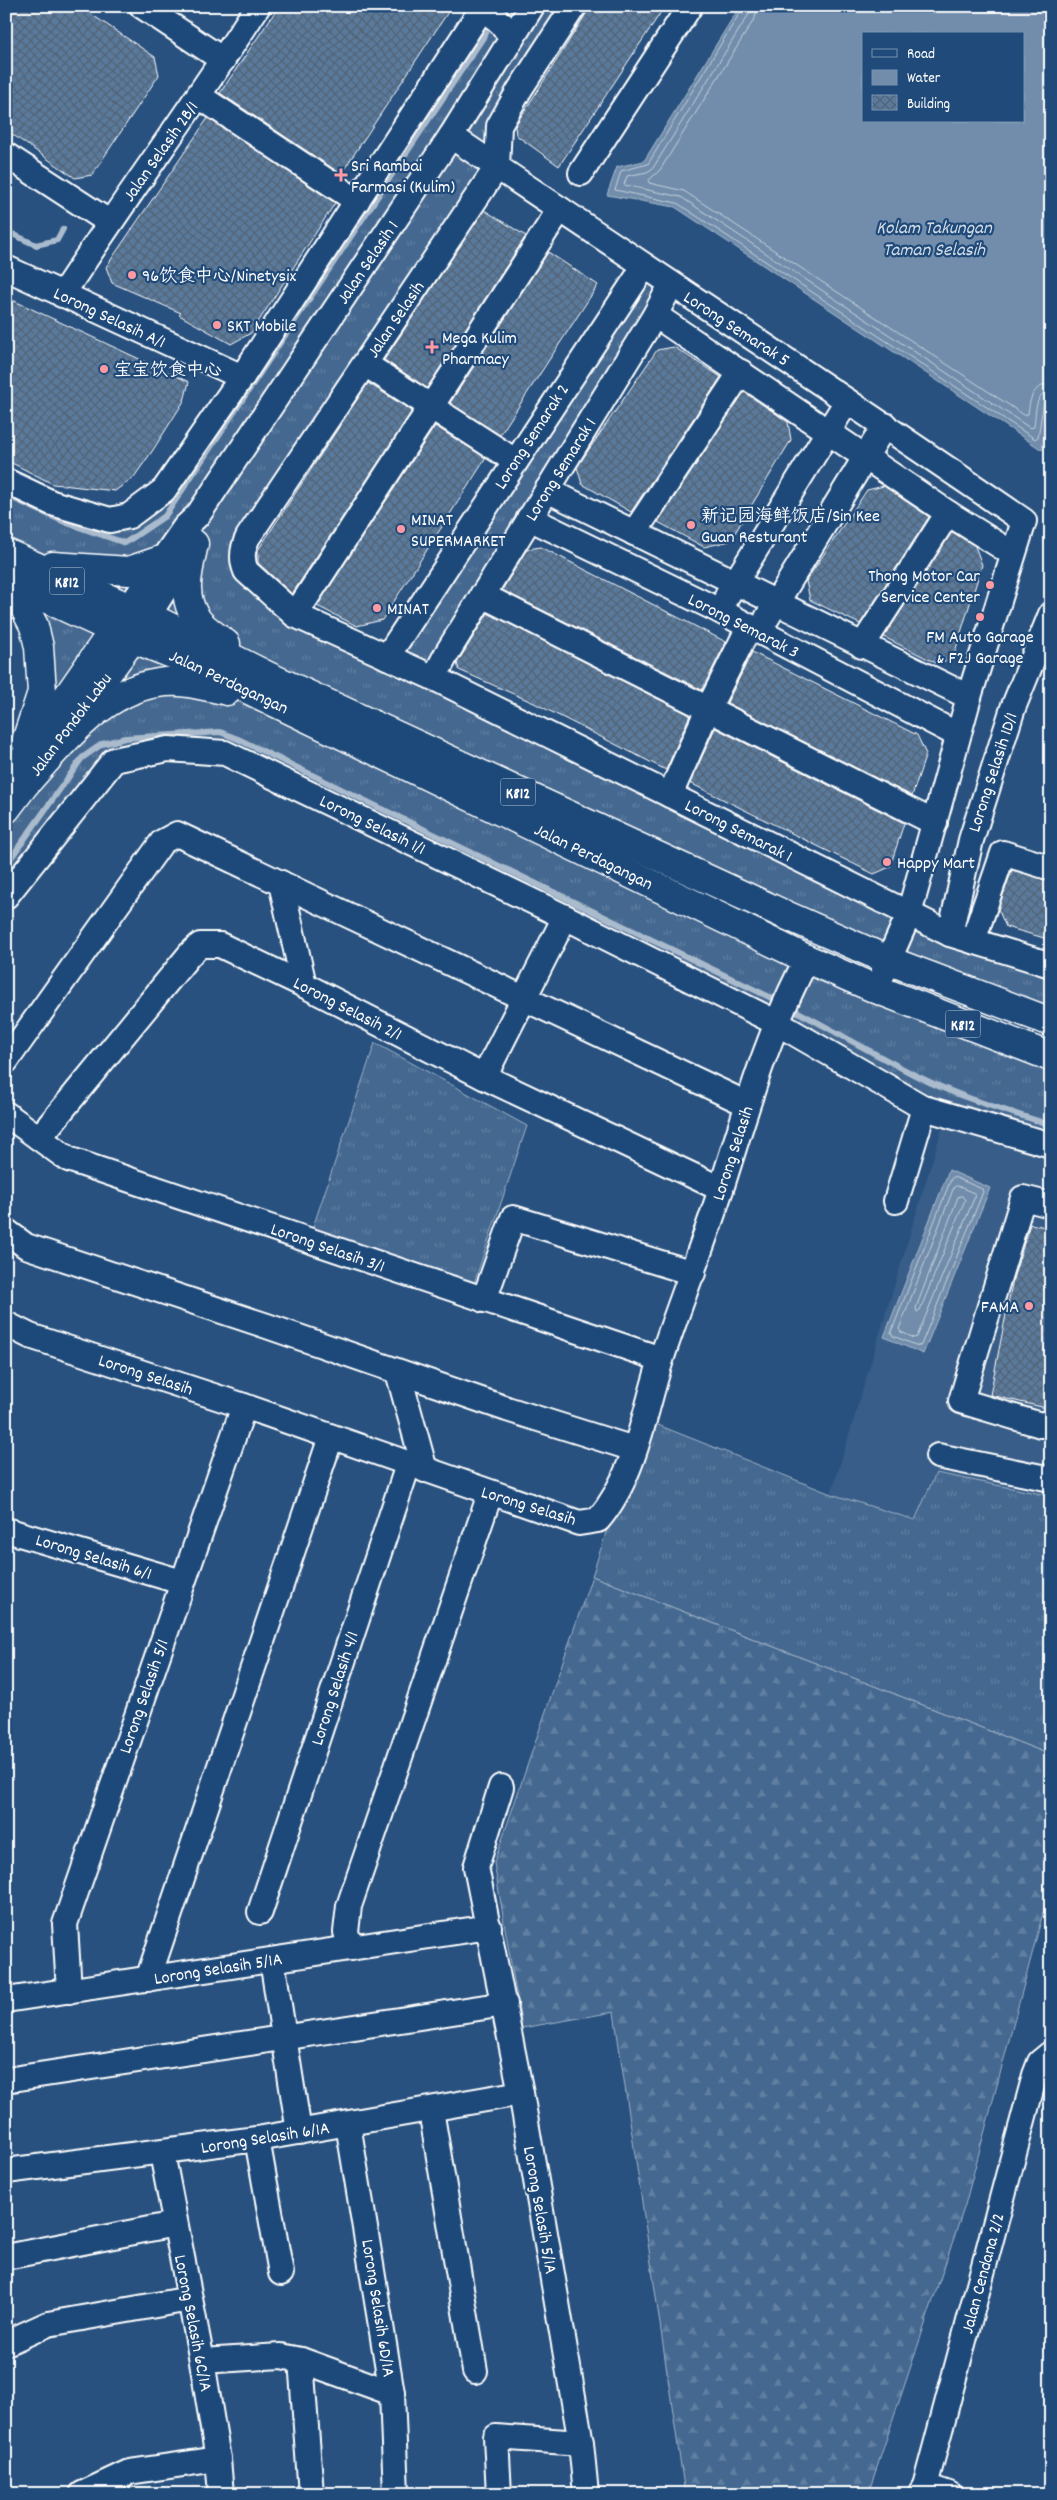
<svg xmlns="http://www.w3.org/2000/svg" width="1057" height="2500" font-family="Dekko,'LXGW WenKai TC',sans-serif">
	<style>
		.built { fill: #375d88 }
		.grass { fill: url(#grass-tufts); stroke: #a2b4c8 }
		.forest { fill: url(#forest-firs); stroke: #a2b4c8 }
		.water { fill: #718dab; stroke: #aabbcd; fill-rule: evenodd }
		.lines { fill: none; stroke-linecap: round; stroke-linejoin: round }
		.shore { stroke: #c6d1dd; stroke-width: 1 }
		.stream { stroke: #aabbcd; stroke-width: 6 }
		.building { fill: url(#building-cross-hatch); stroke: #fff }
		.minor-casing { stroke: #fff; stroke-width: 28 }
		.major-casing { stroke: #fff; stroke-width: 31 }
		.minor { stroke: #1f4a7a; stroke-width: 24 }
		.major { stroke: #1f4a7a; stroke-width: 28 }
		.poi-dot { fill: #ff9aa2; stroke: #1f4a7a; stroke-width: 2 }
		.labels { text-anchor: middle; stroke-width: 4.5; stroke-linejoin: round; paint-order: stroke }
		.shield { fill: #1f4a7a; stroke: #bcc9d7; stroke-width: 1 }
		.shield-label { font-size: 16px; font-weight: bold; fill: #fff }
		.street-label { font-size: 18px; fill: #fff; stroke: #1f4a7a }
		.poi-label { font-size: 18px; fill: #fff; stroke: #1f4a7a; text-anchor: start }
		.water-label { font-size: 19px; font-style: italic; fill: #d4dde6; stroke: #1f4a7a }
	</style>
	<defs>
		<pattern id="grass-tufts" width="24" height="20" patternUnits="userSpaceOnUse" patternTransform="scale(1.25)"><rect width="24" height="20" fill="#446890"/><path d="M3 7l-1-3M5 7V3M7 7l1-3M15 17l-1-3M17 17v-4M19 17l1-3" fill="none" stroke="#607fa1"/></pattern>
		<pattern id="forest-firs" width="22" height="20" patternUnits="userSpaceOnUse" patternTransform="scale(1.25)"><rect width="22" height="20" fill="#446890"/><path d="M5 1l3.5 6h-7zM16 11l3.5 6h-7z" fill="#607fa1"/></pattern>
		<pattern id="building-cross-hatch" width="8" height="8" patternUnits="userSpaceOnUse" patternTransform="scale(1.25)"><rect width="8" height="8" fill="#5a7a9d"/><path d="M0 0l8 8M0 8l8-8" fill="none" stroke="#536374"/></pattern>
	</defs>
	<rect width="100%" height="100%" fill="#28517f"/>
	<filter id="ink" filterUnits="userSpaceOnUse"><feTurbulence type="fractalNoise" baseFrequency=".02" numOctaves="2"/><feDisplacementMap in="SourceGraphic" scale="10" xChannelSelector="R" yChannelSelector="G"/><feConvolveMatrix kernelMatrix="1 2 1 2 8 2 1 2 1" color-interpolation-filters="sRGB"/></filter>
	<g filter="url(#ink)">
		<polygon class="built" points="951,1099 1051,1137 1051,1496 936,1474 915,1520 831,1494"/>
		<g class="grass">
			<polygon points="532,6 574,6 520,89 497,167 248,537 246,571 387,657 644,267 671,285 434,678 909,914 1051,965 1051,1022 6,553 6,481 110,520 152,501 483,7 501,23"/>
			<polygon points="6,580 114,630 12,777 42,692"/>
			<polygon points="134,639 1051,1056 1051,1145 924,1108 225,753 114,760 6,896 6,809"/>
			<polygon points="375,1043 527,1126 473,1286 312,1230"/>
			<polygon points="643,1419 831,1494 915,1520 936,1473 1051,1496 1051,1755 592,1576"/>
		</g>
		<polygon class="forest" points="592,1576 1051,1755 1051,1883 965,2205 868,2494 685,2494 614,2012 522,2028 494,1863"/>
		<g class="water">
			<path d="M 740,6 L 1051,6 L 1051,385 L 1042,450 L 675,207 L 607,195 L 617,167 L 644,161 ZM 863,34 L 1023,34 L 1023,121 L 863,121 Z"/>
			<polygon points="949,1170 990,1188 923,1354 884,1337"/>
		</g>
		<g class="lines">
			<g class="shore">
				<polyline points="744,6 648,164 621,171 615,190 677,203 1035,439 1038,437 1044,401 1051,397"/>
				<path d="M 751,6 L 749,14 L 653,168 L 647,172 L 627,176 L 624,185 L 681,197 L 1030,428 L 1034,427 C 1036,413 1034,392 1051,391"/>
				<path d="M 758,6 L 755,18 L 660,170 L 649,180 L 649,183 L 684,191 L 1024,415 L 1028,414 C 1030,399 1032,385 1051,384"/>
				<polygon points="954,1177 982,1189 983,1192 921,1345 918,1346 893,1336 891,1333 951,1179"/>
				<polygon points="957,1186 974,1193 975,1196 917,1337 914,1338 901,1332 899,1329 954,1187"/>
				<polygon points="962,1196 965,1200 920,1310 917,1312 916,1308 958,1197"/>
			</g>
			<g class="stream">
				<polyline points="6,231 36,245 57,240 63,229"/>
				<polyline points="6,495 67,523 125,543 165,516 486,33"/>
				<path d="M 6,865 L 82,758 L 102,744 L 125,738 L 220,732 L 238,739 C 410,824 583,906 755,990 C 811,1017 864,1049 919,1077 C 961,1098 1007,1111 1051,1125"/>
			</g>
		</g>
		<g class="building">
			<polygon points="6,6 79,6 155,57 159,75 92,175 75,178 6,130"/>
			<polygon points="279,6 452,6 341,174 220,93"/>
			<polygon points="588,6 665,6 559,166 516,135 515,126 586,14"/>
			<polygon points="208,118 335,203 251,333 231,344 179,315 181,313 112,283 106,267"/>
			<polygon points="484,210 526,236 427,388 384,360"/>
			<polygon points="548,252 598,285 500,435 450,403"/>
			<polygon points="6,297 189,382 184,401 153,450 134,477 115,491 53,484 6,460"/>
			<polygon points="674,347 721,377 631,512 582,484 577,467 657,350"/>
			<polygon points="368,383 412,411 292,594 258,563 258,550"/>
			<polygon points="744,392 788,422 791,440 730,541 704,547 658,522"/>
			<polygon points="435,426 486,458 382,620 357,626 317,606"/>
			<polygon points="884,486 929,517 860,624 810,600 806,581 867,490"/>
			<polygon points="952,532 975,546 982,565 953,658 938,664 884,637"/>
			<polygon points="541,547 726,642 702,690 502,590 527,549"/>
			<polygon points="488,613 690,715 666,770 534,703 459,670 457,663"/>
			<polygon points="752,652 917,735 926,754 912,796 727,703"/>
			<polygon points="715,728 904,823 890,867 874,874 690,783"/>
			<polygon points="1012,870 1051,881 1051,940 1006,927 998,909"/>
			<polygon points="1030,1224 1051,1228 1051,1383 1046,1408 990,1395 1013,1279"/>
		</g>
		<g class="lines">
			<g class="minor-casing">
				<g id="minor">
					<polyline points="142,6 223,60"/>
					<polyline points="481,6 501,23 512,38"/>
					<path d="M 574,6 L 520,89 L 499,126 L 497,167 L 248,537 C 242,549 241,559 246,571 L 295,615 L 434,678 L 950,934 L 1051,965"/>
					<polyline points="199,96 357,201"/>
					<path d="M 451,136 C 642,265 834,390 1024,521 L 969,697 L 909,914 L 876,989"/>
					<polyline points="6,155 109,222"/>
					<polyline points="581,173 690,6"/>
					<polyline points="6,268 242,377"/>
					<path d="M 62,295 C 125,198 195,104 258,6"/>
					<polyline points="655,315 948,513 1013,554"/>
					<polyline points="365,364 515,461"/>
					<polyline points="6,481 52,503 110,520 129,516 164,490 242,377 483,7"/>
					<polyline points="547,490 969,697"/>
					<polyline points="529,518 718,610 958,735"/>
					<polyline points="634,533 741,372"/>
					<polyline points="482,595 935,823"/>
					<polyline points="727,596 847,401"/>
					<polyline points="129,608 185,527 198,515 451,136 532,6"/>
					<polyline points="295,615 560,209"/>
					<polyline points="148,616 191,548"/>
					<polyline points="767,618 885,425"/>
					<polyline points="862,646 948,513"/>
					<polyline points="387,657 644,267"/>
					<polyline points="434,678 447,653 655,315 671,285"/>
					<polyline points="670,795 708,709 749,627"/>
					<polyline points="281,883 304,985"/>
					<polyline points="6,896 114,760 168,749 225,753 565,917 777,1023 924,1108 1051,1145"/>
					<polyline points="950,934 971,840 1013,708 1051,614"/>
					<polyline points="973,941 1003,853 1051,868"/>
					<polyline points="6,1061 162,842 177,834 747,1104"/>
					<polyline points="484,1077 565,917"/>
					<polyline points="6,1114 68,1159 661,1359"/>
					<polyline points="39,1138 190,954 200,945 220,945 304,985 484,1077 721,1189"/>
					<polyline points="896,1201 924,1108"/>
					<polyline points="1051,1205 1023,1198 961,1401 1041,1425 1051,1422"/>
					<polyline points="6,1231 26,1246 267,1326 507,1409 634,1449"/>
					<polyline points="484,1300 513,1218 693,1273"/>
					<path d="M 6,1324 L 30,1336 L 244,1406 L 579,1523 L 598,1520 C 635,1477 644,1413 661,1360 C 680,1302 703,1246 721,1189 C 746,1111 768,1031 807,959"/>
					<polyline points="398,1372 425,1470"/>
					<polyline points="938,1456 1051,1479"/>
					<polyline points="6,1530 182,1582"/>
					<polyline points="501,1787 476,1867 521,2093 581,2443 586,2494"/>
					<polyline points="260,1912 408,1465"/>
					<polyline points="351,1948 346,1932 349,1906 490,1494"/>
					<polyline points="272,1960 299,2132"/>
					<polyline points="148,1979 331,1437"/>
					<polyline points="69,1991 65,1924 244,1406"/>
					<polyline points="6,2000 489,1927"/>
					<polyline points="6,2080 505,2004"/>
					<polyline points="431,2110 475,2371"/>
					<polyline points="348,2124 392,2393 396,2494"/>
					<polyline points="257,2139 281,2273"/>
					<polyline points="162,2153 202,2361 218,2459 221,2494"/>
					<polyline points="6,2171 257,2139 521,2093"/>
					<polyline points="6,2257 175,2224"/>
					<polyline points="6,2343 48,2324 190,2299"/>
					<polyline points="301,2360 311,2494"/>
					<polyline points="202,2361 281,2356 301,2360 392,2393"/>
					<polyline points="925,2486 949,2494"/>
					<polyline points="82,2494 129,2472 218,2459"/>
					<polyline points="499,2494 496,2437 581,2443"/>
					<polyline points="920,2494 925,2486 1035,2075 1040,2062 1051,2053"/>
				</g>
			</g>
			<g class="major-casing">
				<g id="major">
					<path d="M 194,544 C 188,571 180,597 198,621 C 205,630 217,637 226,644"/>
					<polyline points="6,553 148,616 270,677 779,912 890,961 1051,1022"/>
					<polyline points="53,566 129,571 164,559"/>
					<polyline points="6,580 134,639 187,660 807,959 876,989 1051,1057"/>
					<polyline points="6,590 23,605 34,626 39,647 42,692 26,741"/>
					<polyline points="73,720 144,623"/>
					<polyline points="13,775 124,615"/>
					<path d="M 26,783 C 62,743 102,691 158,683 C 182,679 204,686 227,691"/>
					<polyline points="6,809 37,768"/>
				</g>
			</g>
			<use href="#minor" class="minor"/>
			<use href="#major" class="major"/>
		</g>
	</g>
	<g class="poi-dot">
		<path d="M338.5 167.5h5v5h5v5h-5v5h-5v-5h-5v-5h5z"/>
		<circle cx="132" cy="275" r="5"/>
		<circle cx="217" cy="325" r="5"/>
		<path d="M429.5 339.5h5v5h5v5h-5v5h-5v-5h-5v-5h5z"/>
		<circle cx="104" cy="369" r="5"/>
		<circle cx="691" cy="525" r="5"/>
		<circle cx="401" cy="529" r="5"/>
		<circle cx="990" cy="585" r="5"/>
		<circle cx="377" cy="608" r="5"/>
		<circle cx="980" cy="617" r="5"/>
		<circle cx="887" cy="862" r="5"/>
		<circle cx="1029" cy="1306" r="5"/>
	</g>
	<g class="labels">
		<g class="shield">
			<rect x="49.5" y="567.5" width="35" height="27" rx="4"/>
			<rect x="500.5" y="778.5" width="35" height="27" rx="4"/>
			<rect x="945.5" y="1010.5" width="35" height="27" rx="4"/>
		</g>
		<g class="shield-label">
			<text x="67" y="587">K812</text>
			<text x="518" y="798">K812</text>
			<text x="963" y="1030">K812</text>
		</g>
		<g class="street-label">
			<text transform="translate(160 151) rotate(-55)" y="6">Jalan Selasih 2B/1</text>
			<text transform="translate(367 262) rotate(-56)" y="6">Jalan Selasih 1</text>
			<text transform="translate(110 317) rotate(25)" y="6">Lorong Selasih A/1</text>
			<text transform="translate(395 319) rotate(-56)" y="6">Jalan Selasih</text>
			<text transform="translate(737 328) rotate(33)" y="6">Lorong Semarak 5</text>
			<text transform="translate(531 436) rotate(-57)" y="6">Lorong Semarak 2</text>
			<text transform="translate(560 469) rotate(-58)" y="6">Lorong Semarak 1</text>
			<text transform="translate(744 625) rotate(27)" y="6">Lorong Semarak 3</text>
			<text transform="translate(229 681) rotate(25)" y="6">Jalan Perdagangan</text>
			<text transform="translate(70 724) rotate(-53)" y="6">Jalan Pondok Labu</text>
			<text transform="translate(992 772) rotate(-72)" y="6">Lorong Selasih 1D/1</text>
			<text transform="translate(373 824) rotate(26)" y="6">Lorong Selasih 1/1</text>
			<text transform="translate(739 830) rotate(27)" y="6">Lorong Semarak 1</text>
			<text transform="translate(594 856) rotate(26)" y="6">Jalan Perdagangan</text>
			<text transform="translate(348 1008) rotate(27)" y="6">Lorong Selasih 2/1</text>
			<text transform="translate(732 1153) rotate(-72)" y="6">Lorong Selasih</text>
			<text transform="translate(328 1247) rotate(19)" y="6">Lorong Selasih 3/1</text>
			<text transform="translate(146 1374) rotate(18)" y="6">Lorong Selasih</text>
			<text transform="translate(529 1505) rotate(17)" y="6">Lorong Selasih</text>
			<text transform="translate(94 1556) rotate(17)" y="6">Lorong Selasih 6/1</text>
			<text transform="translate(334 1688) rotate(-72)" y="6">Lorong Selasih 4/1</text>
			<text transform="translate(143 1696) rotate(-71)" y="6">Lorong Selasih 5/1</text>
			<text transform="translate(218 1968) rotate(-9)" y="6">Lorong Selasih 5/1A</text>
			<text transform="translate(265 2137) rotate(-9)" y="6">Lorong Selasih 6/1A</text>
			<text transform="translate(541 2210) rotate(80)" y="6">Lorong Selasih 5/1A</text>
			<text transform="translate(982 2273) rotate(-75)" y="6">Jalan Cendana 2/2</text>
			<text transform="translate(379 2308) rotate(81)" y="6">Lorong Selasih 6D/1A</text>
			<text transform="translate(194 2323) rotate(79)" y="6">Lorong Selasih 6C/1A</text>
		</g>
		<g class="poi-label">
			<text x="351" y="171">Sri Rambai<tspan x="351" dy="21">Farmasi (Kulim)</tspan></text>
			<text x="142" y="281">96饮食中心/Ninetysix</text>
			<text x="227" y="331">SKT Mobile</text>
			<text x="442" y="343">Mega Kulim<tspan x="442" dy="21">Pharmacy</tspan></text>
			<text x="114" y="375">宝宝饮食中心</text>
			<text x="701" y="521">新记园海鲜饭店/Sin Kee<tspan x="701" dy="21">Guan Resturant</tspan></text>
			<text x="411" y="525">MINAT<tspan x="411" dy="21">SUPERMARKET</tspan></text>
			<text x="980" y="581" text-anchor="end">Thong Motor Car<tspan x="980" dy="21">Service Center</tspan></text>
			<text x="387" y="614">MINAT</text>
			<text x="980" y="642" text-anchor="middle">FM Auto Garage<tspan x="980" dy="21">&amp; F2J Garage</tspan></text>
			<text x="897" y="868">Happy Mart</text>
			<text x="1019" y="1312" text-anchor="end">FAMA</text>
		</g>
		<g class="water-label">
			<text x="934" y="233">Kolam Takungan<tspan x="934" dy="22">Taman Selasih</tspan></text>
		</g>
	</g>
	<rect width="1057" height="2500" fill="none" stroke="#1f4a7a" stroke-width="25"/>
	<rect x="12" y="12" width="1032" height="2475" fill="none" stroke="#fff" stroke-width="2" filter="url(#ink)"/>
	<rect x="862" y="32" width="162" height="90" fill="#1f4a7a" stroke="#7992af"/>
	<rect x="872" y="49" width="25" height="8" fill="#1f4a7a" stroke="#7992af"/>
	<text x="907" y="58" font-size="15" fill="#ffffff">Road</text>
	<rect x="872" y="70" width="25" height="15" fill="#718dab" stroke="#7992af"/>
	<text x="907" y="82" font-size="15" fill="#ffffff">Water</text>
	<rect x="872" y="95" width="25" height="15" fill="url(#building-cross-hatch)" stroke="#7992af"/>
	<text x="907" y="108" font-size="15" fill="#ffffff">Building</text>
</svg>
